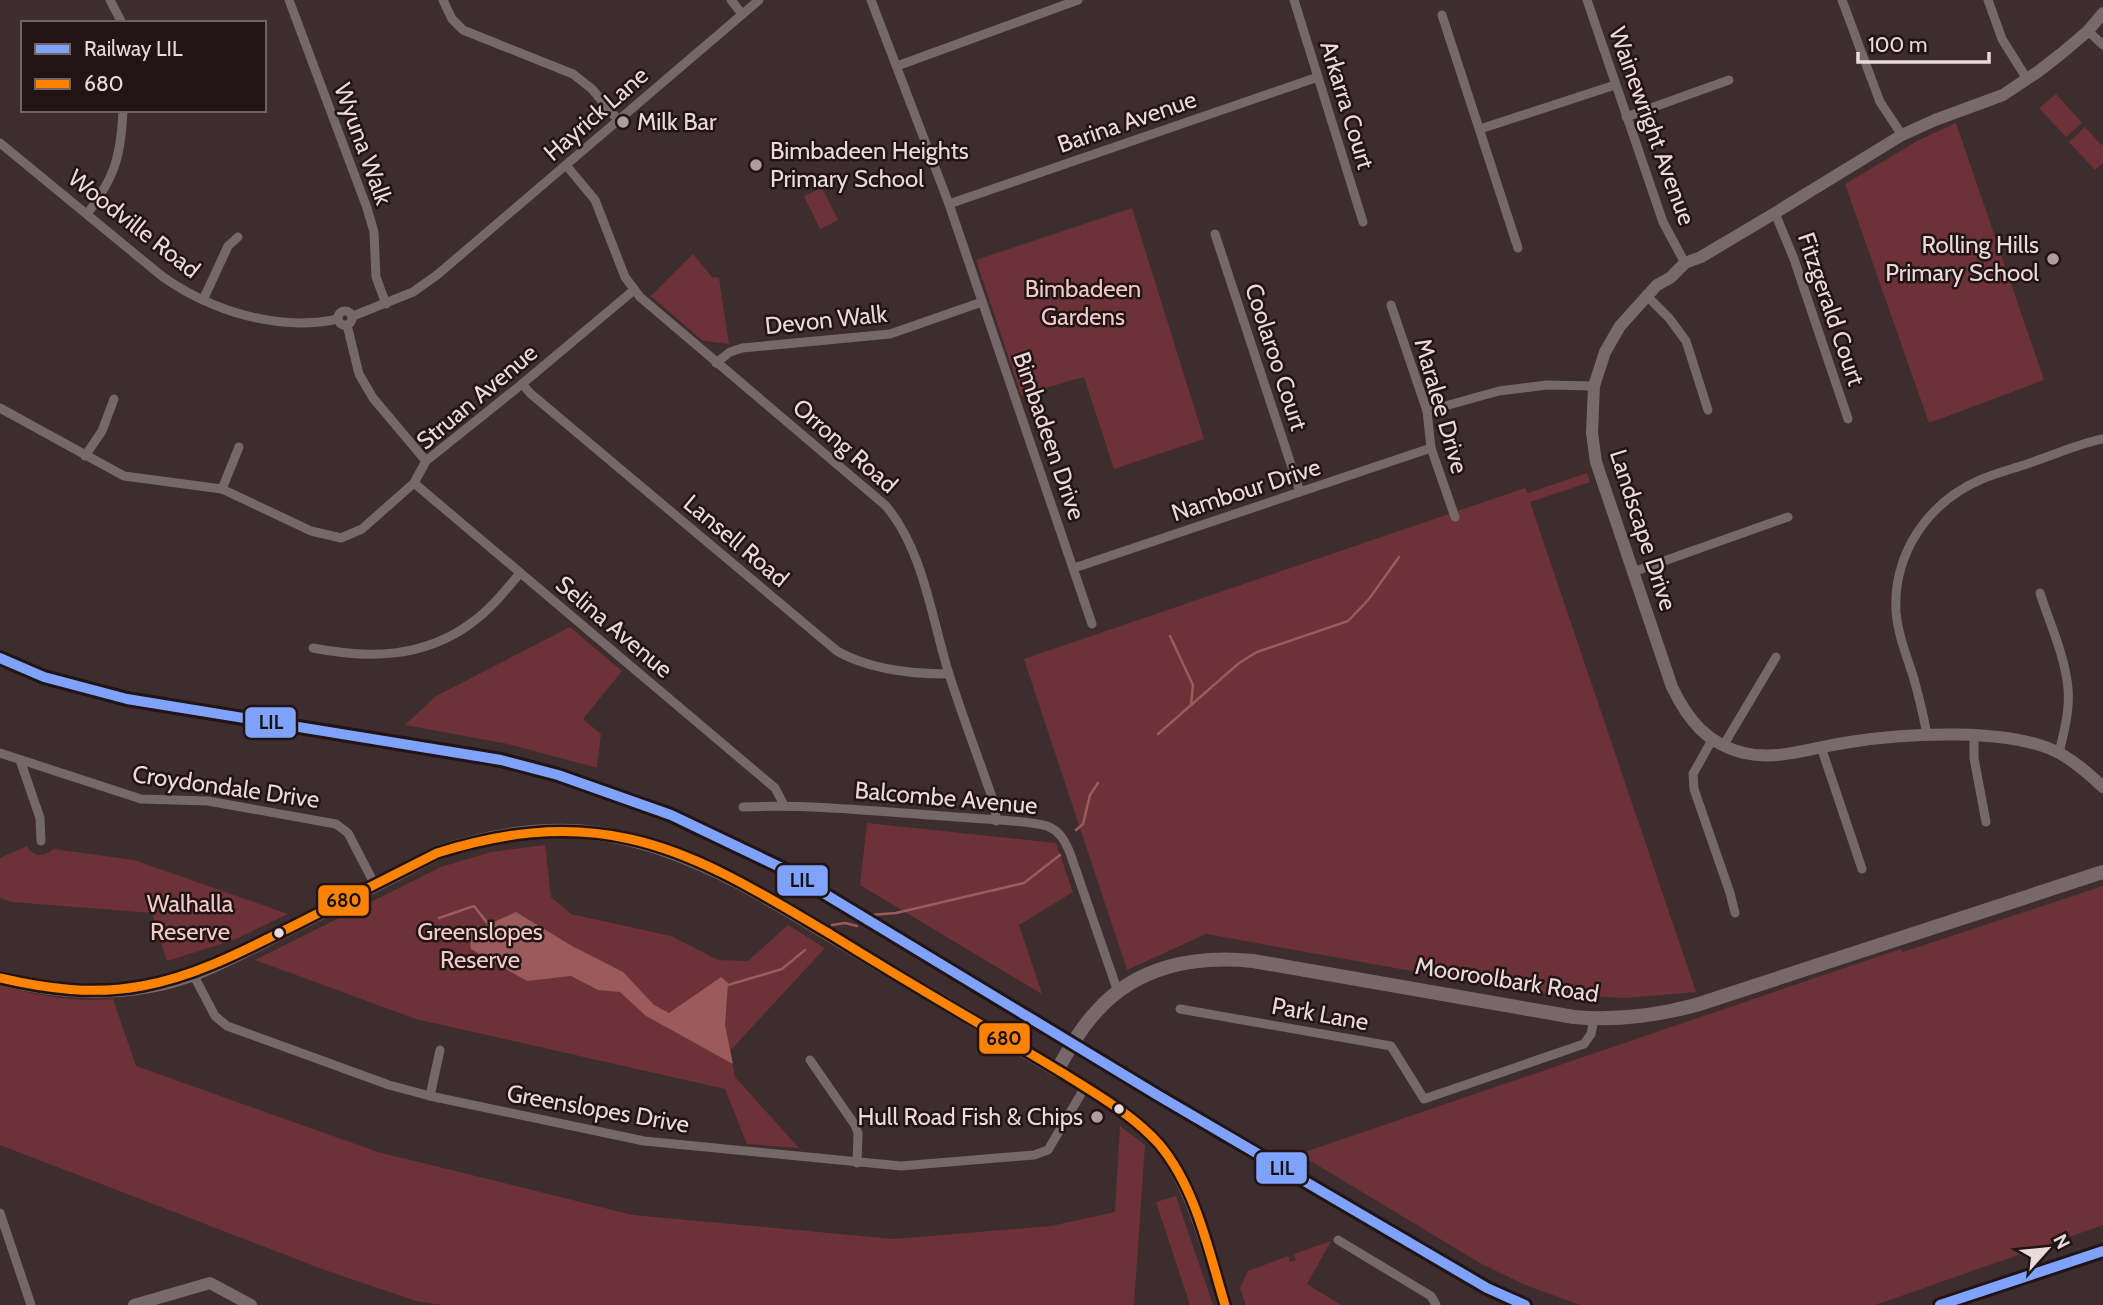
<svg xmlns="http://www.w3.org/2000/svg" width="2103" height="1305" font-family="Cabin,sans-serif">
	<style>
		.green { fill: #6c3237 }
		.water { fill: #9b5a5c }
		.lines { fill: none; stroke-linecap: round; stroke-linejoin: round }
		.stream { stroke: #9b5a5c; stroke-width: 2.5 }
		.street { stroke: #746868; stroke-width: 9 }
		.secondary { stroke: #78696a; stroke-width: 12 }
		.primary { stroke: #786869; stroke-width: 14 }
		.bus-1-casing { stroke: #211414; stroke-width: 14 }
		.bus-1 { stroke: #ff8200; stroke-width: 9 }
		.rail-1-casing { stroke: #211414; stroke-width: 16 }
		.rail-1 { stroke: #80a2ff; stroke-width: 10 }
		.poi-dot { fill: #af9d9e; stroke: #211414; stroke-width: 2.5 }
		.bus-dot { fill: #ecd9da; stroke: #211414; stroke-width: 2.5 }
		.labels { text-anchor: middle; stroke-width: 5; stroke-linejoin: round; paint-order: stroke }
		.street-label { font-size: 24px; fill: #ecd9da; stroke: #211414 }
		.poi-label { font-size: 24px; fill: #ecd9da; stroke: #211414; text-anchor: start }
		.park-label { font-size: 24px; fill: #f4c9c9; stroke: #211414 }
		.line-badge { stroke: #211414; stroke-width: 2.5 }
		.pale-badge-label { font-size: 19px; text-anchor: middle; font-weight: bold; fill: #111 }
	</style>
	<rect width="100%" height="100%" fill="#3d2d2e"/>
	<g class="green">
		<polygon points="2056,94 2082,123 2066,137 2039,108"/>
		<polygon points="1956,123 2044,380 1929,423 1845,184 1919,140"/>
		<polygon points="2085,127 2103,147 2103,163 2095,170 2069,142"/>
		<polygon points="822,188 838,220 820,229 804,196"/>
		<polygon points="1132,208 1204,439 1114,469 1084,377 1021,395 976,260"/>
		<polygon points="693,254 712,277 719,278 729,344 703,341 651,296"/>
		<polygon points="1587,473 1590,482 1530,502 1696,992 1625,998 1540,994 1206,934 1127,970 1024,659 1525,488 1528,493"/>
		<polygon points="570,627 622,671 583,719 601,734 597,768 508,744 405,725 436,696"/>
		<polygon points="867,823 1056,843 1073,892 1019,925 1042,994 860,885"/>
		<polygon points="545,845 551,897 571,914 671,936 718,960 748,961 788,925 825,948 730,1051 735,1077 799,1148 747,1144 725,1089 416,1019 255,960 441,867 491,852"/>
		<path d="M 27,846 C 33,857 44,858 53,849 L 134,860 L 288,914 L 234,940 L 167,961 L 152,913 L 12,902 L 0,898 L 0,858 Z"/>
		<polygon points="2103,886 2103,1225 1887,1301 1874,1305 1580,1305 1525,1285 1480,1263 1299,1154 1900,949 1903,952"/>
		<path d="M 0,985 C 40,996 72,1002 113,999 L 136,1066 L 378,1152 L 633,1215 L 894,1239 L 1051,1226 L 1115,1212 L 1120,1126 L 1145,1145 L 1134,1305 L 442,1305 L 416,1301 L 322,1269 L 0,1145 Z"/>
		<polygon points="1176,1196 1213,1305 1190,1305 1156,1202"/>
		<polygon points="1331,1241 1307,1284 1341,1305 1246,1305 1240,1288 1248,1271 1288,1256 1290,1262 1296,1260 1294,1254"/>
	</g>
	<polygon class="water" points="516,912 572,946 623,972 654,1005 669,1013 721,977 728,983 725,1025 733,1064 646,1016 620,992 598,990 571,976 527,981 471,949 469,933"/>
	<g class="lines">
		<g class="stream">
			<polyline points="1170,636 1193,685 1191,704"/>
			<polyline points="1158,734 1239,663 1257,652 1348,621 1369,599 1399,557"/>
			<polyline points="1076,830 1083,824 1090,795 1098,783"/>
			<polyline points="870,915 896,913 1024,883 1060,855"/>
			<polyline points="439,918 474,906 488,924"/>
			<polyline points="832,925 845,923 857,926"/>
			<polyline points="728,985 782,969 805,950"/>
		</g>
		<g class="street">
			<polyline points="110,0 122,23"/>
			<polyline points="289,0 367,208 374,232 376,277 386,304"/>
			<polyline points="443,0 452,19 463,30 573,74 592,89 618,120"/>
			<polyline points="731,0 742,14"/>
			<polyline points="871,0 949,204 1092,624"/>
			<polyline points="1294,0 1363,222"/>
			<polyline points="1587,0 1663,222 1685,263"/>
			<polyline points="1842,0 1880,102 1902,135"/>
			<polyline points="1988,0 2002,39 2027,79"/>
			<polyline points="1442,15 1518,248"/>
			<polyline points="2088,31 2103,45"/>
			<polyline points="897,66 1078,0"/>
			<polyline points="1626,117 1729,80"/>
			<polyline points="1480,129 1615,85"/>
			<path d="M 0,143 L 163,277 C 212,311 278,332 338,319"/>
			<path d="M 566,165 L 595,200 L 625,277 L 640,297 L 885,505 C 923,548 932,620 949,674 C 963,718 980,762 995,806 L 996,821"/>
			<polyline points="949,204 1318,77"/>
			<polyline points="1775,213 1794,259 1848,419"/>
			<path d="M 87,214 C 115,177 121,156 123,110"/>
			<polyline points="1215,234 1300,492"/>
			<polyline points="1646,295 1669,318 1686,341 1708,410"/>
			<polyline points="203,300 228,246 238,237"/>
			<polyline points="1391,305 1427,411 1431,448 1455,517"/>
			<circle cx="345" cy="318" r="7"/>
			<polyline points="353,316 413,292 437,275 759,0"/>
			<polyline points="347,325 359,374 373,398 426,461"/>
			<polyline points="716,363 730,352 742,348 890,334 982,302"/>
			<path d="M 522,384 L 531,394 L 837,651 C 870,670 911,674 949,674"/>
			<polyline points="0,408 124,476 222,489 311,531 341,538 362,529 414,483 426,461 522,384 634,290"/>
			<polyline points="1427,411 1499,391 1547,385 1594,386"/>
			<polyline points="85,456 102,431 114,399"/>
			<polyline points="414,483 775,788 784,805"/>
			<polyline points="222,489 239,447"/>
			<polyline points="1074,568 1431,448"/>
			<polyline points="1633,572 1788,517"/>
			<path d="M 2040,593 C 2050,624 2065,656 2068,688 C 2070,710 2064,732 2059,753"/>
			<path d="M 313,648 C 369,659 423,658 470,624 C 490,610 505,591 520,573"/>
			<path d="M 1927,736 C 1924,716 1919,698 1914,679 C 1907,656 1898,636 1896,612 C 1893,553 1928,502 1982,479 C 2000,472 2019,467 2038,460 C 2059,453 2081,443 2103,439"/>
			<polyline points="1974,736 1974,758 1986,822"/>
			<polyline points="1712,740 1693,774 1694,789 1730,893 1735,913"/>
			<polyline points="1723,746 1776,657"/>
			<polyline points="1821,747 1862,869"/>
			<polyline points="0,753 141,799 208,801 336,824 348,833 375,885"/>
			<polyline points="20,760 40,818 41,841"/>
			<path d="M 743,807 C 814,804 885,812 956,817 C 981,819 1024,820 1047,826 C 1060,831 1065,841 1070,853 L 1118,992"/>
			<polyline points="193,974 215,1016 227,1026 389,1085 430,1096 644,1141 901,1166 1034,1155 1048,1150 1085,1087"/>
			<polyline points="1180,1009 1391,1046 1424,1099 1584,1044 1591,1034 1594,1019"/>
			<polyline points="810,1060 855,1125 858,1133 857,1163"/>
			<polyline points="430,1096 440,1050"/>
			<polyline points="0,1213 31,1305"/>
			<polyline points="1338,1240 1431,1296 1436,1305"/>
		</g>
		<g class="secondary">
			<path d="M 2103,13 L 2088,31 L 2062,53 L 2039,71 L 2003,95 L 1935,120 L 1902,135 L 1775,213 L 1701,257 L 1685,263 L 1670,278 L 1657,285 L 1620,326 L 1605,352 L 1594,386 L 1592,433 L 1596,462 L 1672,687 C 1688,720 1707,744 1744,753 C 1779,761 1814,747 1850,742 C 1904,733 2013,727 2061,754 C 2077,763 2090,775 2103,787"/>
			<path d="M 1057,1070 C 1087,1088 1119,1106 1146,1130 C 1189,1171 1207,1249 1225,1305"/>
			<polyline points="134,1305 210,1283 251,1305"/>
		</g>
		<path class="primary" d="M 0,978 C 63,995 132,997 194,974 C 230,960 265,940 300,923 C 346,900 392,877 437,853 C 488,836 541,826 595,833 C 690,845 774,902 855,950 C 922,990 990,1030 1057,1070 C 1069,1050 1080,1029 1096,1012 C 1136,966 1195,955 1253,961 L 1574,1017 C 1617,1021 1655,1016 1696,1005 L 2103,872"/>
		<g class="bus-1-casing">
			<path id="bus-1" d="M 0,978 C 47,989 94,995 142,986 C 197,976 245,950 295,925 C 342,901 390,877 437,853 C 500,833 564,824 630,839 C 702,855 767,897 830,934 C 875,962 920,989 966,1016 C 999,1035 1033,1055 1066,1075 C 1099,1096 1133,1115 1159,1144 C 1196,1188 1209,1252 1225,1305"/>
		</g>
		<use href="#bus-1" class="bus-1"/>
		<g class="rail-1-casing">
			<g id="rail-1">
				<polyline points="0,658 44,677 127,699 501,760 558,775 671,815 782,868 1159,1096 1487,1288 1525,1305"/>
				<polyline points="1940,1305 2103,1251"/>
			</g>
		</g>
		<use href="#rail-1" class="rail-1"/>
	</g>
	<g class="poi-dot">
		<circle cx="623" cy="122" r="7"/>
		<circle cx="756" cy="165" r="7"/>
		<circle cx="2053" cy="259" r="7"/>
		<circle cx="1097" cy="1117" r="7"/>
	</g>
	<g class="bus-dot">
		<circle cx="279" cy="933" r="6"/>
		<circle cx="1119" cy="1109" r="6"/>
	</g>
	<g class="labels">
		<g class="street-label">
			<text transform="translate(1347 105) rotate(73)" y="8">Arkarra Court</text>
			<text transform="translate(596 114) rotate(-41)" y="8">Hayrick Lane</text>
			<text transform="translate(1127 122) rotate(-19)" y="8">Barina Avenue</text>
			<text transform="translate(1652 126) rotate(70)" y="8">Wainewright Avenue</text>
			<text transform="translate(363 144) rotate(70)" y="8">Wyuna Walk</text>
			<text transform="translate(134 224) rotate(38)" y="8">Woodville Road</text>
			<text transform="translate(1831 309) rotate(71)" y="8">Fitzgerald Court</text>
			<text transform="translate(826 320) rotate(-6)" y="8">Devon Walk</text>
			<text transform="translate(1276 357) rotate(72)" y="8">Coolaroo Court</text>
			<text transform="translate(477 397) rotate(-40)" y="8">Struan Avenue</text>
			<text transform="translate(1441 406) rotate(74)" y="8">Maralee Drive</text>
			<text transform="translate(1049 436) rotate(71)" y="8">Bimbadeen Drive</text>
			<text transform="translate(845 446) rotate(41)" y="8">Orrong Road</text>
			<text transform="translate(1246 490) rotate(-18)" y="8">Nambour Drive</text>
			<text transform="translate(1643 530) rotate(72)" y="8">Landscape Drive</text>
			<text transform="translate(736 541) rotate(40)" y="8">Lansell Road</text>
			<text transform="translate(614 627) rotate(40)" y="8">Selina Avenue</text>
			<text transform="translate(226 787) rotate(8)" y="8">Croydondale Drive</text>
			<text transform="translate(946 798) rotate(5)" y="8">Balcombe Avenue</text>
			<text transform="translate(1507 980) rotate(9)" y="8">Mooroolbark Road</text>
			<text transform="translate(1320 1014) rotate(10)" y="8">Park Lane</text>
			<text transform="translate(598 1109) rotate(10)" y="8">Greenslopes Drive</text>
		</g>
		<g class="poi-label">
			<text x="637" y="130">Milk Bar</text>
			<text x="770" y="159">Bimbadeen Heights<tspan x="770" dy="28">Primary School</tspan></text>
			<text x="2039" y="253" text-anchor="end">Rolling Hills<tspan x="2039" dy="28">Primary School</tspan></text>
			<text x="1083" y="1125" text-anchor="end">Hull Road Fish &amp; Chips</text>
		</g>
		<g class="park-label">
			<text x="1083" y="297">Bimbadeen<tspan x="1083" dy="28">Gardens</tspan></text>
			<text x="190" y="912">Walhalla<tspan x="190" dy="28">Reserve</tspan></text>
			<text x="480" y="940">Greenslopes<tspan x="480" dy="28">Reserve</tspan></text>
		</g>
	</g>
	<g class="line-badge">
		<rect x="244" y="706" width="53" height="33" rx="7" fill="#80a2ff"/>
		<rect x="776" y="864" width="53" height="33" rx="7" fill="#80a2ff"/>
		<rect x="317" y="884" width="53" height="33" rx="7" fill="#ff8200"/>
		<rect x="978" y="1022" width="53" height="33" rx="7" fill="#ff8200"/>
		<rect x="1255" y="1151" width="53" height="34" rx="7" fill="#80a2ff"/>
	</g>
	<g class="pale-badge-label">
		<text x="271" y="729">LIL</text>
		<text x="802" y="887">LIL</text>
		<text x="344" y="907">680</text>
		<text x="1004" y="1045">680</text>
		<text x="1282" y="1175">LIL</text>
	</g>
	<rect x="21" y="21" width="245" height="91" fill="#211414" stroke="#726363" stroke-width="2"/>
	<rect x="35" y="44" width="35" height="10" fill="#80a2ff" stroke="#726363" stroke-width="2"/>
	<text x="84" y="56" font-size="21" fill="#ecd9da">Railway LIL</text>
	<rect x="35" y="79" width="35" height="10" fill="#ff8200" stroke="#726363" stroke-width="2"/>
	<text x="84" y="91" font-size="21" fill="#ecd9da">680</text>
	<g transform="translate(2047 1249) rotate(63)" stroke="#211414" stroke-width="5" paint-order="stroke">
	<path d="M0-5L12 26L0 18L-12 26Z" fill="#ecd9da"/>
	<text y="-10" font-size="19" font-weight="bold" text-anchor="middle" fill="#ecd9da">N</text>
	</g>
	<path d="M1858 52v10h131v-10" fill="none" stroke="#ecd9da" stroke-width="3.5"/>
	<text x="1868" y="52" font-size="21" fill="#ecd9da" stroke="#211414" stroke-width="5" paint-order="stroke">100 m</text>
</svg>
